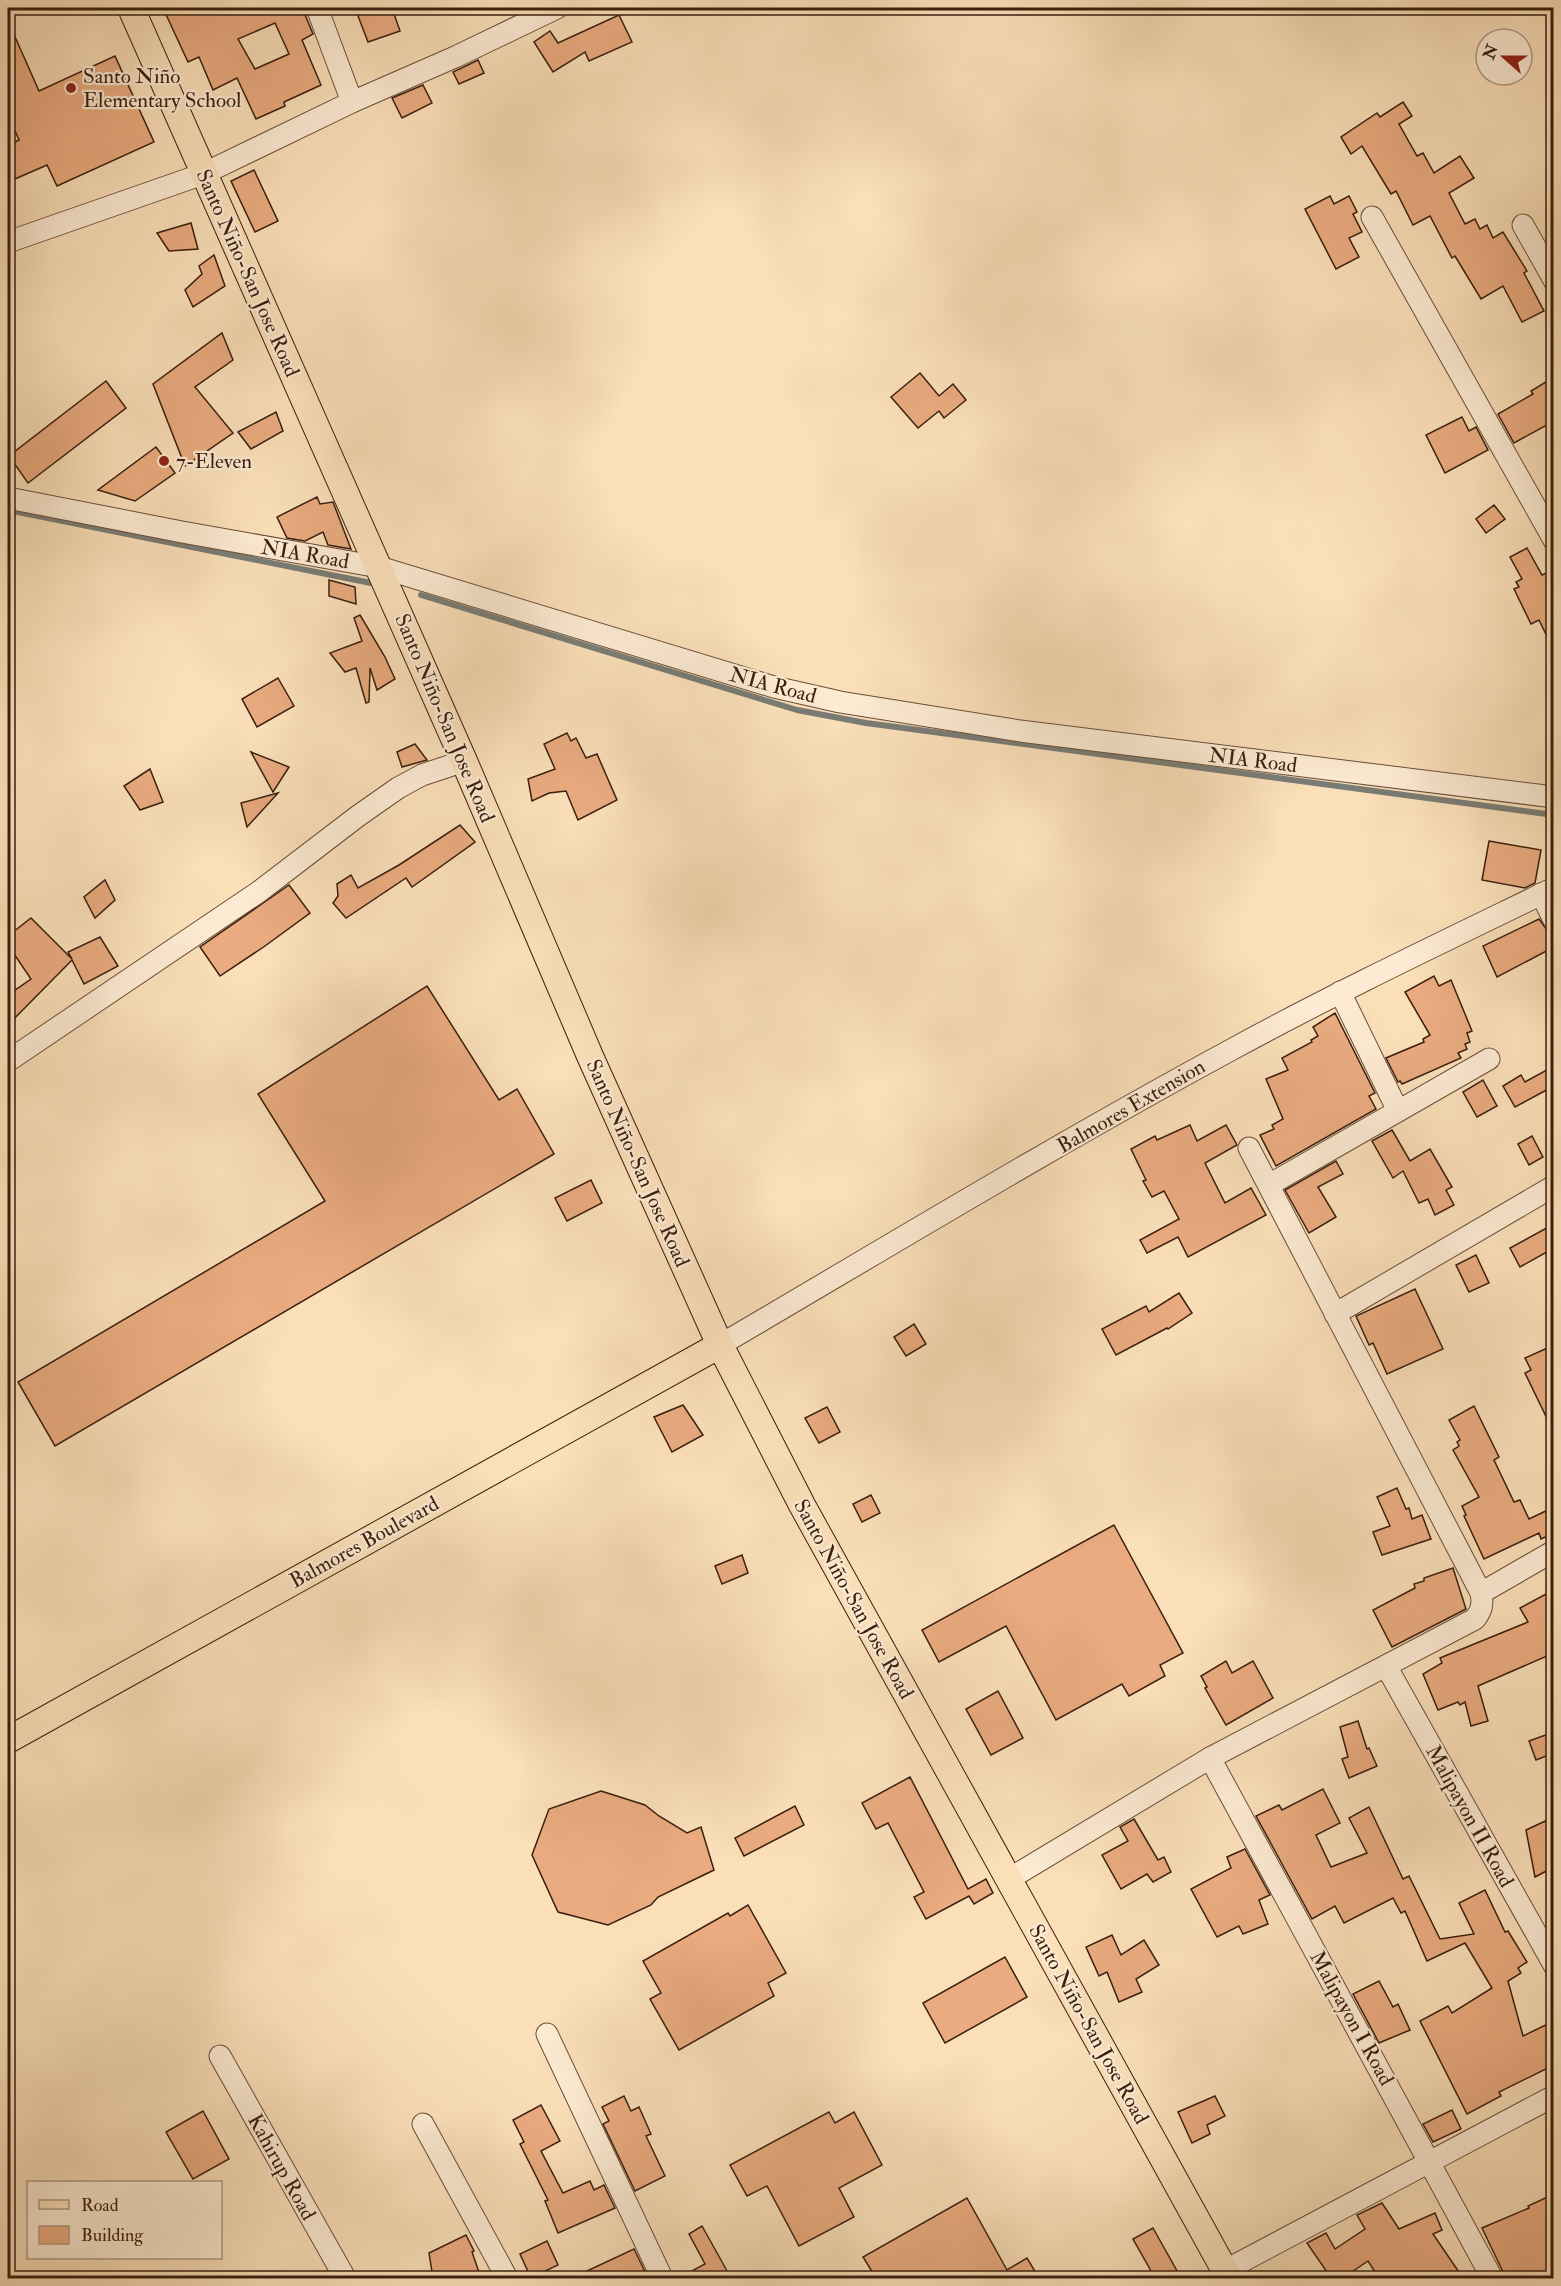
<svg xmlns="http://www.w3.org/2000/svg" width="1561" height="2286" font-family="'IM FELL Double Pica',serif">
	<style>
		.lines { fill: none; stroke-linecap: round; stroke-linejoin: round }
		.stream { stroke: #797c75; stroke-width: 6 }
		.building { fill: #e9ab7f; stroke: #3a1e0e; stroke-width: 1.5; fill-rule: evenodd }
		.minor-casing { stroke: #6a4e39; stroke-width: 23 }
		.major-casing { stroke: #3a1e0e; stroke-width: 28 }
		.minor { stroke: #fcead2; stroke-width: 21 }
		.major { stroke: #fadfb9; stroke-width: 26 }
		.poi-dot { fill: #8f2418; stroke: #fcead2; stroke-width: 2 }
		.labels { text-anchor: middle; stroke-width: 4.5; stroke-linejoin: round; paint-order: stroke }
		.poi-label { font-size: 21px; fill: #3a1e0e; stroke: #fcead2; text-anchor: start }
		.street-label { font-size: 21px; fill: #3a1e0e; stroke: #fcead2 }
	</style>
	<rect width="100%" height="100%" fill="#fadfb9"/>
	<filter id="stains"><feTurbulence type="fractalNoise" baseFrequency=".00333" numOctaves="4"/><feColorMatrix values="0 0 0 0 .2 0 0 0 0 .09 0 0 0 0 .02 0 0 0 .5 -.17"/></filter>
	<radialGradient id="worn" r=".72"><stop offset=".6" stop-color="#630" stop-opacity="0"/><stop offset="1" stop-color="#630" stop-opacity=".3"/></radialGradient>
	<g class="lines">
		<g class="stream">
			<polyline points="8,510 371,583"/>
			<polyline points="421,595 797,710 866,723 1554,815"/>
		</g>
	</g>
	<g class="building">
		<path d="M 163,8 L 304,8 L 303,10 L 313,34 L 302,40 L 321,85 L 284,102 L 285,106 L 256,119 L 237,78 L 213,90 L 199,57 L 188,62 ZM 275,23 L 289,54 L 255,69 L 238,39 Z"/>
		<polygon points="355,8 392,8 400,31 368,42"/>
		<polygon points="619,15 632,42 589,61 585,52 553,72 534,42 550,31 558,43"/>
		<polygon points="8,21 39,91 115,56 154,142 57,186 47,165 8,182 8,145 19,140 8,114"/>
		<polygon points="478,60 484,73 459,84 453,72"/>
		<polygon points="423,85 432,103 402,118 392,98"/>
		<polygon points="1403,102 1412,116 1399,124 1417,156 1423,153 1434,173 1460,156 1474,178 1449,193 1465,224 1475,219 1480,229 1487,225 1493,238 1503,232 1527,271 1524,273 1544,311 1522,322 1503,286 1481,299 1455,256 1452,258 1430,216 1413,225 1396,191 1391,194 1362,146 1351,154 1341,137 1377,113 1380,117"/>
		<polygon points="254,170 278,221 255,232 231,181"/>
		<polygon points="1330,196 1334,204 1349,196 1357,212 1353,214 1362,232 1349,238 1359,257 1336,269 1305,209"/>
		<polygon points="191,223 198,249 169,251 157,233"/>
		<polygon points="214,255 225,286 193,307 185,290 202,274 199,266"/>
		<polygon points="222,333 233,360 195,387 233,433 185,466 153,384"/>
		<polygon points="920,373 939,396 953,384 966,400 944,418 939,411 918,428 891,397"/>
		<polygon points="1554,377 1554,421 1514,443 1498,414 1533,394 1531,391"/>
		<polygon points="106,381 126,408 28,483 9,456"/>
		<polygon points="276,412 283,431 251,449 238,432"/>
		<polygon points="1462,417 1469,431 1476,427 1488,450 1445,473 1426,435"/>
		<polygon points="156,447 175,473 135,501 98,490"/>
		<polygon points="317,497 320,504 333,502 351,549 328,545 323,532 305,541 287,538 277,517"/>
		<polygon points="1494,505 1505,519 1486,533 1476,519"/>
		<polygon points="1527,548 1542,575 1554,570 1554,651 1539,620 1531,624 1514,589 1519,587 1516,582 1522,579 1510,557"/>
		<polygon points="329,580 355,587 356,604 329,596"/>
		<polygon points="360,615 385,657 395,679 377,690 370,668 369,702 366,703 356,668 345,672 330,653 362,641 354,618"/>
		<polygon points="278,678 294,706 257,727 242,699"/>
		<polygon points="567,733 571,741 576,738 586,758 597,754 617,800 578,820 566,791 549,793 532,801 528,779 555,769 544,744"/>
		<polygon points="415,744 427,760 402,767 397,752"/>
		<polygon points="251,752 289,767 273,792"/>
		<polygon points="150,769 163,802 140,810 124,786"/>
		<polygon points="278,793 247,827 241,803"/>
		<polygon points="460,825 475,842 412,887 406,878 346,918 333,903 338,896 337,884 351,875 358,888 399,865"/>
		<polygon points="1489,841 1541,850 1535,883 1525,888 1482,880"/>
		<polygon points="105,880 115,900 95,918 84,897"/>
		<polygon points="289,885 310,913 265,946 220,976 200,947"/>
		<polygon points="31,918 72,959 68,952 100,937 118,966 84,984 72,960 8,1025 8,995 31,979 8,945 8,936"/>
		<polygon points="1539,919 1547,930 1554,935 1554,947 1497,977 1483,946"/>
		<polygon points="1434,976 1439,986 1451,980 1472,1031 1467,1033 1470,1042 1465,1044 1467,1049 1458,1053 1461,1058 1402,1084 1400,1081 1398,1082 1386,1058 1424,1042 1423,1039 1430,1035 1405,992"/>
		<polygon points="427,986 499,1100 517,1089 554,1154 55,1446 18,1382 325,1201 258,1094"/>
		<polygon points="1335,1013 1375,1093 1369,1096 1376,1109 1276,1166 1260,1135 1274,1129 1272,1125 1283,1119 1266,1079 1288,1070 1282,1058 1312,1042 1311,1040 1318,1036 1313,1027"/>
		<polygon points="1554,1066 1554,1086 1515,1107 1503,1086 1521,1075 1525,1082"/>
		<polygon points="1483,1080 1497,1106 1477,1117 1463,1092"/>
		<polygon points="1190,1125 1197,1141 1226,1125 1237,1145 1205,1163 1225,1203 1251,1188 1266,1215 1188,1257 1178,1237 1147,1253 1140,1240 1179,1219 1164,1191 1152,1197 1143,1181 1146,1180 1131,1149 1155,1136 1157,1140"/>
		<polygon points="1392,1130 1410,1161 1430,1149 1452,1187 1446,1190 1454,1205 1435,1215 1428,1199 1419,1203 1403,1171 1393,1178 1372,1141"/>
		<polygon points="1532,1136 1543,1157 1529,1165 1518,1144"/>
		<polygon points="1336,1161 1343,1174 1318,1187 1336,1217 1309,1233 1285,1190"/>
		<polygon points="591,1180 602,1203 567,1221 555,1198"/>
		<polygon points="1554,1224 1554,1248 1520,1267 1510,1248"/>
		<polygon points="1476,1255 1489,1283 1469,1292 1456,1265"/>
		<polygon points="1415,1289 1443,1349 1387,1374 1373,1343 1369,1345 1356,1316"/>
		<polygon points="1179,1293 1192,1313 1168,1329 1167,1328 1116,1355 1102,1329 1146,1306 1149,1312"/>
		<polygon points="914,1324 926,1344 906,1356 894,1337"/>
		<polygon points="1554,1345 1554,1433 1525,1373 1531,1370 1525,1358"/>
		<polygon points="683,1405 703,1435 672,1452 654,1417"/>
		<polygon points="1474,1406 1499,1457 1494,1460 1514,1502 1520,1500 1529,1519 1554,1507 1554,1533 1541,1539 1539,1533 1484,1559 1464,1516 1466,1515 1462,1506 1479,1497 1453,1450 1459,1446 1457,1442 1460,1440 1449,1420"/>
		<polygon points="827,1407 840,1432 819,1443 805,1418"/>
		<polygon points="1397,1488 1406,1509 1409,1508 1412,1519 1422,1515 1431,1539 1382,1555 1373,1532 1390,1526 1377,1497"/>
		<polygon points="871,1495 880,1513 862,1522 853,1504"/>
		<polygon points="1114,1525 1183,1653 1160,1665 1165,1676 1129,1696 1122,1684 1056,1720 1006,1626 939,1662 922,1630"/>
		<polygon points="742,1555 748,1573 722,1584 715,1566"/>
		<polygon points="1453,1568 1466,1609 1392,1647 1373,1610 1415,1588 1414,1584 1424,1581 1424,1578"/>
		<polygon points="1548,1593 1554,1603 1554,1653 1478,1686 1488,1721 1471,1726 1465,1702 1460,1705 1458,1702 1438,1710 1423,1674 1442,1663 1440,1658 1528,1622 1520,1608"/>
		<polygon points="1226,1661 1232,1673 1253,1661 1273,1698 1226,1725 1205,1688 1207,1687 1201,1676"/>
		<polygon points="998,1691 1023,1738 991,1755 966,1709"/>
		<polygon points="1358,1721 1367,1749 1369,1748 1377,1766 1349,1778 1342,1759 1348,1757 1340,1727"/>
		<polygon points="1554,1732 1554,1753 1536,1760 1529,1741"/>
		<polygon points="910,1777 968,1889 986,1879 993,1893 974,1904 969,1896 926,1919 914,1897 924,1892 888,1823 876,1829 862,1803"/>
		<polygon points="1323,1789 1340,1823 1316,1835 1331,1867 1367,1853 1349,1818 1369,1807 1403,1879 1409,1876 1440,1939 1474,1934 1459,1903 1485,1890 1505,1932 1508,1931 1527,1962 1518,1968 1521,1973 1508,1981 1523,2036 1554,2021 1554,2065 1499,2092 1501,2096 1467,2114 1420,2021 1448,2006 1452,2013 1492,1988 1465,1943 1427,1961 1405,1911 1401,1913 1393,1898 1344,1923 1335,1906 1312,1919 1256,1816 1279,1805 1282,1810"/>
		<polygon points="601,1791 645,1805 659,1816 687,1833 701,1827 714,1870 658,1897 651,1905 608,1925 558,1912 532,1855 549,1809"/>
		<polygon points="795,1806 804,1825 744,1856 735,1838"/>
		<polygon points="1554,1817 1554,1867 1535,1877 1526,1830"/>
		<polygon points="1134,1819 1158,1860 1164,1857 1171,1872 1153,1882 1147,1874 1121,1889 1102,1855 1128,1841 1120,1827"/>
		<polygon points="1245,1849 1270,1895 1259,1900 1268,1924 1243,1934 1239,1926 1217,1937 1191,1889 1231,1868 1227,1857"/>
		<polygon points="748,1905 786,1973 768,1983 774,1996 679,2050 650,1999 661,1993 643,1961 728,1913 730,1916"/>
		<polygon points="1112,1935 1121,1955 1144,1940 1159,1965 1136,1979 1142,1992 1119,2002 1107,1972 1099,1976 1086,1947"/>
		<polygon points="1005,1957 1027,1997 945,2043 923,2003"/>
		<polygon points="1379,1981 1393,2007 1398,2004 1410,2030 1379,2043 1353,1994"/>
		<polygon points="624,2096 631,2111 639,2107 651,2134 646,2136 665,2176 635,2191 603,2124 609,2121 602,2107"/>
		<polygon points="1215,2096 1225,2116 1207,2125 1210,2134 1192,2143 1178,2112"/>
		<polygon points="541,2105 560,2141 541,2151 563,2193 590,2181 594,2190 604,2185 615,2208 558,2233 545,2201 548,2200 520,2144 524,2142 513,2120"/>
		<polygon points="1452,2110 1461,2129 1433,2142 1423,2124"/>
		<polygon points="203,2111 229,2159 193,2179 166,2132"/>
		<polygon points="829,2112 835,2123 854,2112 882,2165 839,2188 854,2217 799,2246 767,2186 747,2196 730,2165"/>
		<polygon points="1554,2194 1554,2278 1506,2278 1482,2228 1529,2208 1528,2206"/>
		<polygon points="967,2198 1007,2270 1027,2258 1039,2278 876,2278 863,2257"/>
		<polygon points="1382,2203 1399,2229 1435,2213 1442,2230 1433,2234 1463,2278 1379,2278 1368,2261 1343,2278 1331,2278 1307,2243 1326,2233 1335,2249 1365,2229 1357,2215"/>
		<polygon points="702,2226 731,2278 679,2278 705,2264 689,2234"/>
		<polygon points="1153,2228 1181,2278 1155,2278 1133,2239"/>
		<polygon points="466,2235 474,2251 472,2252 481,2278 433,2278 429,2253"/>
		<polygon points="547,2241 558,2265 531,2278 520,2254"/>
		<polygon points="634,2249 648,2278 572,2278"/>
	</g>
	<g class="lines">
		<g class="minor-casing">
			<g id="minor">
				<polyline points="317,8 352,102"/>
				<polyline points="1372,217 1554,540"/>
				<polyline points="1523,225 1554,280"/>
				<polyline points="8,242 203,174 352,102 455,57 557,8"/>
				<polyline points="8,498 182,532 379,567 774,687 840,702 1020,731 1554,797"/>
				<polyline points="1541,894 1554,920"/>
				<polyline points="1340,992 1398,1111"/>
				<polyline points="8,1061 260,891 358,816 398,788 422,775 464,761"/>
				<polyline points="1269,1185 1489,1059"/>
				<polyline points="1335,1314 1554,1186"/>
				<path d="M 720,1345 C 889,1246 1057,1144 1229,1051 C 1335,993 1445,941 1554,888"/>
				<polyline points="1481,1593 1554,1551"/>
				<polyline points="1386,1666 1554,1965"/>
				<polyline points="1210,1758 1492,2278"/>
				<path d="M 1009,1879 L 1210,1758 L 1475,1619 C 1482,1610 1483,1604 1481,1593 L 1249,1148"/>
				<polyline points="547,2034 662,2278"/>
				<polyline points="220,2056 345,2278"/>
				<polyline points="423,2124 507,2278"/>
				<polyline points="1224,2271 1554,2096"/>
			</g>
		</g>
		<g class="major-casing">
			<g id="major">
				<polyline points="131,8 464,761 590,1056 720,1345 802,1505 1229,2278"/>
				<polyline points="8,1740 720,1345"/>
			</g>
		</g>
		<use href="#minor" class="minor"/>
		<use href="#major" class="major"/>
	</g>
	<g class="poi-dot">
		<circle cx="71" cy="88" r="6"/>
		<circle cx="164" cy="461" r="6"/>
	</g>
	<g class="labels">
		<g class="poi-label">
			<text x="83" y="83">Santo Niño<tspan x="83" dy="24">Elementary School</tspan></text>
			<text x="176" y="468">7-Eleven</text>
		</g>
		<g class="street-label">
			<text transform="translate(248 273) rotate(66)" y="7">Santo Niño-San Jose Road</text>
			<text transform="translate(305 554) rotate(10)" y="7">NIA Road</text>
			<text transform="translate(773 685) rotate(15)" y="7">NIA Road</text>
			<text transform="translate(445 718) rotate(67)" y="7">Santo Niño-San Jose Road</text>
			<text transform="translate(1253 760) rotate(7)" y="7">NIA Road</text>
			<text transform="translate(1131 1106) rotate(-30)" y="7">Balmores Extension</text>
			<text transform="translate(638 1163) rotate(66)" y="7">Santo Niño-San Jose Road</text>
			<text transform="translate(364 1542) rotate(-29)" y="7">Balmores Boulevard</text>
			<text transform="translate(854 1599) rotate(61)" y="7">Santo Niño-San Jose Road</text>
			<text transform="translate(1470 1816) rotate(61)" y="7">Malipayon II Road</text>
			<text transform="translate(1352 2018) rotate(61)" y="7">Malipayon I Road</text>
			<text transform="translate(1089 2024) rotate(61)" y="7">Santo Niño-San Jose Road</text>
			<text transform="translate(282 2167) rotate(61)" y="7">Kahirup Road</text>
		</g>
	</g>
	<rect width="1561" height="2286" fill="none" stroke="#fadfb9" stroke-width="30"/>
	<rect x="9" y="9" width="1543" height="2268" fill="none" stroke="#3a1e0e" stroke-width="3"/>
	<rect x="15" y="15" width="1531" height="2256" fill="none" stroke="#3a1e0e" stroke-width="1.5"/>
	<rect x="27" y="2181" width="195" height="78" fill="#fcead2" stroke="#ae9884" stroke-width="1.5"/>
	<rect x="39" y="2200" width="30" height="9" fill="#fadfb9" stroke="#ae9884" stroke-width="1.5"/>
	<text x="81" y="2211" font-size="18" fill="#3a1e0e">Road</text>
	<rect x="39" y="2226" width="30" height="18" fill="#e9ab7f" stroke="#ae9884" stroke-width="1.5"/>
	<text x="81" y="2241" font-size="18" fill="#3a1e0e">Building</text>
	<g transform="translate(1504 57) rotate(291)"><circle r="28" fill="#fcead2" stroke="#ae9884" stroke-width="1.5"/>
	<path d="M0-4.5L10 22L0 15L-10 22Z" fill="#8f2418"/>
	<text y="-9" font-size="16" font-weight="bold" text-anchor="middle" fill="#3a1e0e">N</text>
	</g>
	<rect width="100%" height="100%" filter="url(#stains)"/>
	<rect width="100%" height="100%" fill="url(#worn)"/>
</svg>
